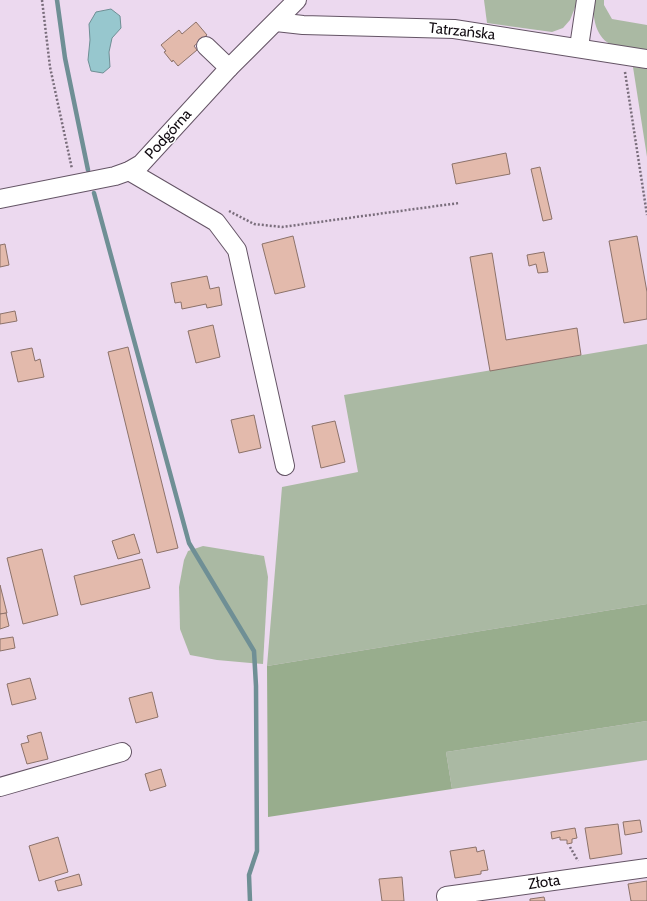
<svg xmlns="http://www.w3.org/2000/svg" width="647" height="901" font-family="Cabin,sans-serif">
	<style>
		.green { fill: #aab9a3 }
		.forest { fill: #98ad8d }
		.water { fill: #97c7ce; stroke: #6f8f95 }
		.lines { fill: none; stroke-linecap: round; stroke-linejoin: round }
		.stream { stroke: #6f8f95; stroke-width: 4.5 }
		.building { fill: #e3baac; stroke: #8c726a }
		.minor-casing { stroke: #645465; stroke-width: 20 }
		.path { stroke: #796d7b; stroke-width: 2.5; stroke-dasharray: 2 2; stroke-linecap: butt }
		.minor { stroke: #fff; stroke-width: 18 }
		.labels { text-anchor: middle; stroke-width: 3; stroke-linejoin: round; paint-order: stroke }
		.street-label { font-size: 15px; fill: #110b11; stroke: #fff }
	</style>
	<rect width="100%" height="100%" fill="#ecd9ef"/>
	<g class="green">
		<polygon points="484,0 578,0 570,20 563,28 552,32 487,23"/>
		<path d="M 594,0 L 604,0 L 604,5 L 612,19 L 647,25 L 647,51 C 638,50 617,48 610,44 C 595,36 592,15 594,0 Z"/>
		<polygon points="633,67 647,68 647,157"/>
		<polygon points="647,344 647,604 267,666 282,487 358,472 344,395"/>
		<polygon points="203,546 264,556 268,577 263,664 217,660 190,655 180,629 179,587 184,560 188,551"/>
		<polygon points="647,721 647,760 452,789 446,752"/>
	</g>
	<polygon class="forest" points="647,604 647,721 446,752 452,789 268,817 267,666"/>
	<polygon class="water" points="111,9 120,16 121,28 112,38 109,52 110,67 103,73 91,71 88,60 90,40 89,24 96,12"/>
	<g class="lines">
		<g class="stream">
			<polyline points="57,0 65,58 88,170"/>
			<polyline points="94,193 189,543 254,651 256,686 257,851 249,875 250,901"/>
		</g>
	</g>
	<g class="building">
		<polygon points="196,22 207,35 194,46 197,50 178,66 173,60 172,62 164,52 166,51 161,45 179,30 182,34"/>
		<polygon points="506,153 510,174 456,184 452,164"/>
		<polygon points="540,167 552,219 543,221 531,169"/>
		<polygon points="293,236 305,287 275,294 262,244"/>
		<polygon points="637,236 647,292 647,319 624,323 609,241"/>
		<polygon points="5,244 9,265 0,267 0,245"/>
		<polygon points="544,252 548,272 538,273 536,264 529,266 527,255"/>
		<polygon points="492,253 506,340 577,328 581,355 490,371 470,257"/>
		<polygon points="207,276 210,289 219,287 222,305 207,308 206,304 182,309 181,302 175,303 171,283"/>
		<polygon points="15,311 17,321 0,324 0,314"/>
		<polygon points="213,325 220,357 196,363 188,331"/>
		<polygon points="128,347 178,548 157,553 108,352"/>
		<polygon points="32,348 35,361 40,359 44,377 18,382 11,352"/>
		<polygon points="254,415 261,448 239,453 231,420"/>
		<polygon points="335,421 345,462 321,468 312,426"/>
		<polygon points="134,534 140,553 118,559 112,541"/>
		<polygon points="42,549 58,615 23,624 7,558"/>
		<polygon points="142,559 150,588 81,605 74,576"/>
		<polygon points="0,585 7,613 0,614"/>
		<polygon points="6,613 9,626 0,629 0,614"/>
		<polygon points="13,637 15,648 0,651 0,639"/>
		<polygon points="30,678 36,699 12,705 7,684"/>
		<polygon points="152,692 158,717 136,723 129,698"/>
		<polygon points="41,732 48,759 27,764 21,744 29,742 27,736"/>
		<polygon points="161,769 166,786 150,791 145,774"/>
		<polygon points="640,820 642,832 625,835 623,822"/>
		<polygon points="618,824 622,854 590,859 585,828"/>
		<polygon points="575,828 577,838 572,839 572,843 567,844 567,840 560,840 560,837 552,839 551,832"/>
		<polygon points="58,837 68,872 39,881 29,846"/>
		<polygon points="476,847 477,852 484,850 488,870 481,871 481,874 455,878 450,851"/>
		<polygon points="79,874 82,885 58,891 55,881"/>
		<polygon points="402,877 404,901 382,901 379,879"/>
		<polygon points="647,881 647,901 631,901 628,884"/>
		<polygon points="544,897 545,901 530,901 530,899"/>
	</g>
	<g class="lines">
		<g class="minor-casing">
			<g id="minor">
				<polyline points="276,22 303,25 454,29 647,59"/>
				<polyline points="206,46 229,68"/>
				<polyline points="579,47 586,0"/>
				<polyline points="129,171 216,222 237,250 285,466"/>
				<polyline points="0,199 115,176 129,171 141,164 229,68 297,0"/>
				<polyline points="0,787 122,752"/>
				<polyline points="447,901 446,896 647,868"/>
			</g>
		</g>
		<g class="path">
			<polyline points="42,0 50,67 72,169"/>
			<polyline points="625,72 647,215"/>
			<polyline points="229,211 254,224 282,227 459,203"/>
			<polyline points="570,847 578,861"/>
		</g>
		<use href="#minor" class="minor"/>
	</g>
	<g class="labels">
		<g class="street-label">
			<text transform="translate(462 31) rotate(6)" y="5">Tatrzańska</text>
			<text transform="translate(168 134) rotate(-48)" y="5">Podgórna</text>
			<text transform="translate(544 882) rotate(-8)" y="5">Złota</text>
		</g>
	</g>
</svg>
